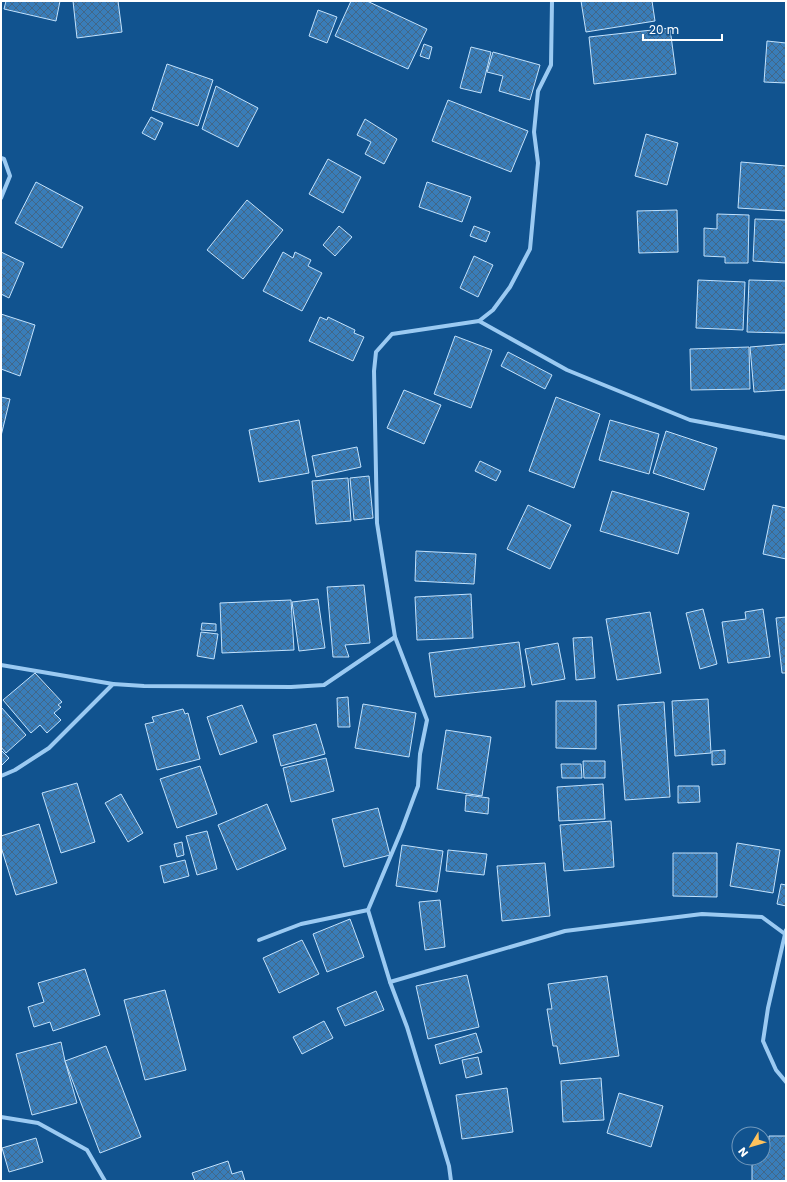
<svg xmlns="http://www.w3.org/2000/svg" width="787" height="1182" font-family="Poppins,sans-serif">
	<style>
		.building { fill: url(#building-cross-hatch); stroke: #c2e2fd }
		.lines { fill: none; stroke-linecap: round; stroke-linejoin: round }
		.minor { stroke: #9bcaf2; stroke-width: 4 }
	</style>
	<defs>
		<pattern id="building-cross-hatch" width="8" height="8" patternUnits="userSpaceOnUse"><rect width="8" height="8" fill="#397db9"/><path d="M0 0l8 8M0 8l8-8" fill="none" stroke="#426788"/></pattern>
	</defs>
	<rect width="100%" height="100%" fill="#11538f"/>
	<g class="building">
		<polygon points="6,1 60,1 56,21 4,9"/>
		<polygon points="73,1 118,1 122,32 77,38"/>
		<polygon points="351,1 367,1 427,29 408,69 335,36"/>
		<polygon points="581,1 652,1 655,21 586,32"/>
		<polygon points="318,10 337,17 327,43 309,36"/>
		<polygon points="670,28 676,74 594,84 589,37"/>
		<polygon points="767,41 786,43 786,83 764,82"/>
		<polygon points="424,44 432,47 429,59 420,56"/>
		<polygon points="471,47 491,52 481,93 460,88"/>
		<polygon points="493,52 540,65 530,100 499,91 503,76 487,72"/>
		<polygon points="167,64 213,80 198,126 152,110"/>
		<polygon points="216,86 258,108 238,147 202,129"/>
		<polygon points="448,100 528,131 511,172 432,141"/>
		<polygon points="151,117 163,123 155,140 142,133"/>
		<polygon points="365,119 397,139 384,164 365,154 371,142 357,135"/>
		<polygon points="646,134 678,143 667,185 635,176"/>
		<polygon points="328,159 361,177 343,213 309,194"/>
		<polygon points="741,162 786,166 786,211 738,208"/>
		<polygon points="36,182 83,207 62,248 15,223"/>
		<polygon points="427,182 471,197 462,222 419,207"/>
		<polygon points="247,200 283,230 243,279 207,250"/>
		<polygon points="677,210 678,252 639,253 637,211"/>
		<polygon points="717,214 749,215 748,263 725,263 725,257 704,256 704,228 717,229"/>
		<polygon points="755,219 786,220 786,263 753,261"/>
		<polygon points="339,226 352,237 335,256 323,245"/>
		<polygon points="474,226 490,232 486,242 470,236"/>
		<polygon points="1,252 24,263 9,298 1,294"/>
		<polygon points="283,252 293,258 295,252 311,260 308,266 322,273 302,311 263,291"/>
		<polygon points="474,256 493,265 478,297 460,288"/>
		<polygon points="698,280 745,282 743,330 696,328"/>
		<polygon points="749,280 786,281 786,333 747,332"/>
		<polygon points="1,314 35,325 20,376 1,369"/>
		<polygon points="320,317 327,320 328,317 355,330 354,333 364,337 353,361 309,341"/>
		<polygon points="455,336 492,350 471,408 434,394"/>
		<polygon points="786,344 786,390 754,392 750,347"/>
		<polygon points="749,347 750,389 691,390 690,349"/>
		<polygon points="508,352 552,375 545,389 501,366"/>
		<polygon points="404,390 441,405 424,444 387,428"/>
		<polygon points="1,397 10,399 1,436"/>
		<polygon points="556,397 600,414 574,488 529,471"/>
		<polygon points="299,420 309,473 259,482 249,430"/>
		<polygon points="610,420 659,434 649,474 599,460"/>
		<polygon points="666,431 717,448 704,490 653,473"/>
		<polygon points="357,447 361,467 316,477 312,456"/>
		<polygon points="480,461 501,471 496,481 475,471"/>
		<polygon points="369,476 373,518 354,520 350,478"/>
		<polygon points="348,478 351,521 316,524 312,481"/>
		<polygon points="612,491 689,513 678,554 600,531"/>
		<polygon points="528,505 571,525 550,569 507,549"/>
		<polygon points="773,505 786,508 786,559 763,554"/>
		<polygon points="416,551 476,554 474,584 415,581"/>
		<polygon points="364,585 370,643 345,645 349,657 333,657 327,587"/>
		<polygon points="471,594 473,638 417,640 415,597"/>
		<polygon points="318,599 325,648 299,651 292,602"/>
		<polygon points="291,600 294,650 222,653 220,603"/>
		<polygon points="703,609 717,664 700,669 686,613"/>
		<polygon points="763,609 770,657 728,663 722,622 746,619 745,612"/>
		<polygon points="650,612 661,673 617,680 606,619"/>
		<polygon points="786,617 786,673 782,673 776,618"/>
		<polygon points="202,623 216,624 216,631 201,630"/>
		<polygon points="201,632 218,634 214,659 197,656"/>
		<polygon points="592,637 595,678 576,680 573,638"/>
		<polygon points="519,642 525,687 435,697 429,653"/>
		<polygon points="558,643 565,679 532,685 525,649"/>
		<polygon points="35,673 62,702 58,705 61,707 54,713 61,720 47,733 40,725 31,733 3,700"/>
		<polygon points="348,697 350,727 338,727 337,698"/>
		<polygon points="708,699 711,753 675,756 672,701"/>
		<polygon points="556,701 596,701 596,749 556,748"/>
		<polygon points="664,702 670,797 625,800 618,705"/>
		<polygon points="363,704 416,713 409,757 355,748"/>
		<polygon points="242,705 257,742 220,755 207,717"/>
		<polygon points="1,707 26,735 6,753 1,747"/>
		<polygon points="183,709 185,714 188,713 200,759 157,770 145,724 154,722 152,717"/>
		<polygon points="316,724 325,754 281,766 273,735"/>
		<polygon points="446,730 491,737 482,796 437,789"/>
		<polygon points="1,750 9,758 1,766"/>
		<polygon points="725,750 725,764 712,765 712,751"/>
		<polygon points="326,758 334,791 291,802 283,768"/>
		<polygon points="583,761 605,761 605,778 584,778"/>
		<polygon points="561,764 581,764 582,778 562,778"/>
		<polygon points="200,766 217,814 177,828 160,779"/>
		<polygon points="77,783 95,842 61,853 42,793"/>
		<polygon points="603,784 605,819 559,821 557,787"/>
		<polygon points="678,786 699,786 700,802 678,803"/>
		<polygon points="121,794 143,833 128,842 105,803"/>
		<polygon points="466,795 489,798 488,814 465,811"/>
		<polygon points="267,804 286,849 237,870 218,825"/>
		<polygon points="378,808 390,855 344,867 332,819"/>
		<polygon points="611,821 614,867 564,871 560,825"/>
		<polygon points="39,824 57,883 16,895 1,847 1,836"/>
		<polygon points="207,831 217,869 197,875 186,836"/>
		<polygon points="182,842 184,855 177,857 174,844"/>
		<polygon points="737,843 780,850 773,893 730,886"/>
		<polygon points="402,845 443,851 437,892 396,886"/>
		<polygon points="448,850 487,854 484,875 446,871"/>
		<polygon points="673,853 717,853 717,897 673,896"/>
		<polygon points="185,860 189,876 164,883 160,866"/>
		<polygon points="545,863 550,916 502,921 497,866"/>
		<polygon points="781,884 786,885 786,906 777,904"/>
		<polygon points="440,900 445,947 425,950 419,902"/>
		<polygon points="350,919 364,957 327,972 313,934"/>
		<polygon points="302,940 319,974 279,993 263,958"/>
		<polygon points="85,969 100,1015 53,1031 50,1022 34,1027 28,1007 44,1002 38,983"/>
		<polygon points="467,975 479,1027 428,1039 416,986"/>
		<polygon points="607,976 619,1056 560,1064 557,1046 553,1046 547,1009 552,1009 548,984"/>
		<polygon points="165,990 186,1070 145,1080 124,1000"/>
		<polygon points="376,991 384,1010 345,1026 337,1008"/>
		<polygon points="324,1021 333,1038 302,1054 293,1037"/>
		<polygon points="476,1033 482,1052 440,1064 435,1045"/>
		<polygon points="61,1042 65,1061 77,1103 32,1115 16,1054"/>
		<polygon points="106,1046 141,1137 100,1153 65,1061"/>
		<polygon points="478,1057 482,1074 466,1078 462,1060"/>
		<polygon points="601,1078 604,1120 563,1122 561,1081"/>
		<polygon points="507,1088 513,1132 462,1139 456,1095"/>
		<polygon points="619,1093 663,1106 651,1147 607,1133"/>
		<polygon points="769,1136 786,1136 786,1181 752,1181 752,1158 763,1158 763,1144 769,1144"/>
		<polygon points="36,1138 43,1162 9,1172 2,1148"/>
		<polygon points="228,1161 232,1174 242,1171 245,1181 195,1181 192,1173"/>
	</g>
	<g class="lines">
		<g class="minor">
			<polyline points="1,158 4,159 10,176 1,198"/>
			<polyline points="479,321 493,310 510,287 530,249 538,163 534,132 538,91 551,65 552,1"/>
			<polyline points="1,665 113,684"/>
			<polyline points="1,776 15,770 49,748 113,684 144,686 291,687 324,685 395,637"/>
			<polyline points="786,930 768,1008 763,1041 776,1070 786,1082"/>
			<polyline points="259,940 301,924 368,910"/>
			<polyline points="390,982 565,931 702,914 762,917 785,934"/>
			<polyline points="1,1117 38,1123 87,1150 105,1181"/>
			<polyline points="451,1181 449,1166 407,1027 390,982 368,910 402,829 418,786 420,754 427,720 395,637 377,523 374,371 376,352 392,334 479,321 567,370 690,420 786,438"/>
		</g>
	</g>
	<rect width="787" height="1182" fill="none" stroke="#ffffff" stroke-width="4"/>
	<g transform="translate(751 1146) rotate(232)"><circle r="19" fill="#11538f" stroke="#7098bc"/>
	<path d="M0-3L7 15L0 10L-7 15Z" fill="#ffc25c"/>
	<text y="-6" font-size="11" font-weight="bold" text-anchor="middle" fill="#ffffff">N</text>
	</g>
	<path d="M643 34v6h79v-6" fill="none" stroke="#ffffff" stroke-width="2"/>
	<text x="649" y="34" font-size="12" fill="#ffffff" stroke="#11538f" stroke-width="3" paint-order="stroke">20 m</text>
</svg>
